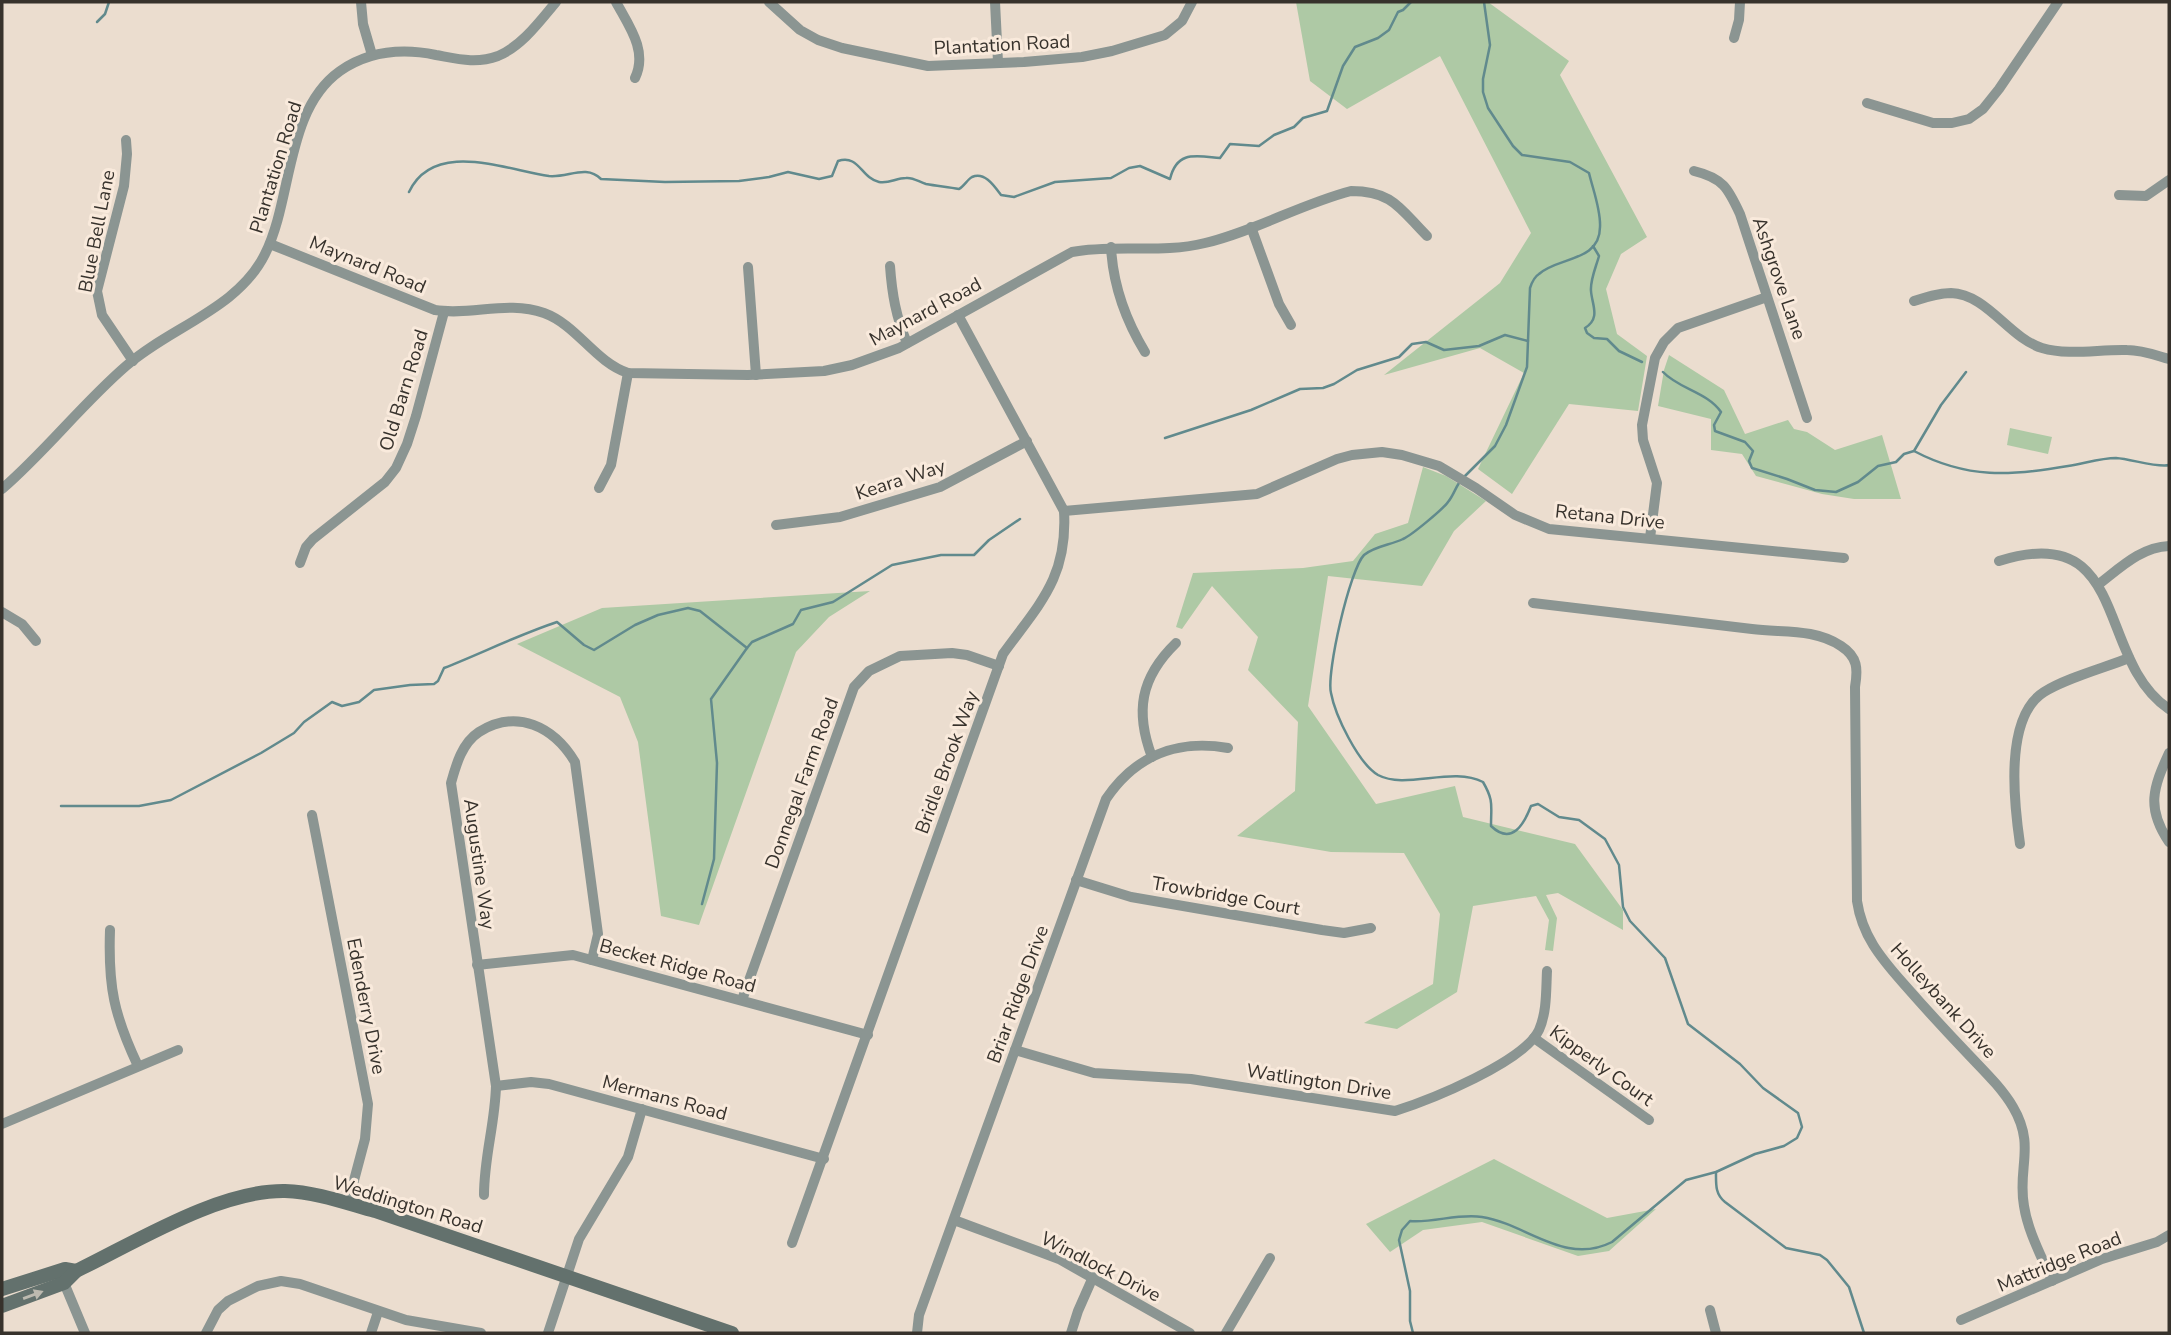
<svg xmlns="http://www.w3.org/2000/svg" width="2171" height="1335" font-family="'Nunito Sans',sans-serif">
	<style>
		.green { fill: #aec9a5 }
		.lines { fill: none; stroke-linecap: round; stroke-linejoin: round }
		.stream { stroke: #618a8d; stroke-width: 2.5 }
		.street { stroke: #8b9592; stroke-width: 10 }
		.secondary { stroke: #63716d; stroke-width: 14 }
		.oneway { fill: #bdbab0 }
		.labels { text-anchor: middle; stroke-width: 6; stroke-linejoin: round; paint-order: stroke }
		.street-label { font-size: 19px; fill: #37322c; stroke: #f9eadc }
	</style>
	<rect width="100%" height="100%" fill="#ebddcf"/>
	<g class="green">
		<polygon points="1296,2 1488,2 1569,61 1560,75 1647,237 1621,254 1606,289 1617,334 1647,356 1638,411 1569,404 1512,494 1478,469 1524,373 1480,348 1384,375 1500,283 1531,233 1440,56 1347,109 1310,81"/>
		<polygon points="1669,355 1724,390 1745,434 1788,420 1794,429 1807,432 1835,450 1882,435 1901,499 1854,499 1822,494 1756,476 1742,454 1711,450 1711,419 1658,406 1664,370"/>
		<polygon points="2010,428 2052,437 2048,454 2007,445"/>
		<polygon points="1423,467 1446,476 1486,501 1454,531 1422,586 1328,576 1308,706 1376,804 1455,786 1463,817 1575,844 1623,910 1623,930 1558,893 1546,895 1557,918 1553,951 1545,950 1549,920 1536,896 1473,906 1457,992 1397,1029 1364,1023 1433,984 1440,914 1404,853 1331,852 1237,836 1295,791 1298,722 1248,670 1258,637 1212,586 1182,629 1176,627 1193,573 1303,568 1353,561 1375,534 1408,523"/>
		<polygon points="870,591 829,617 796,652 699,925 661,916 638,742 620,697 517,644 602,608"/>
		<polygon points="1494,1159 1607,1218 1656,1209 1609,1251 1578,1256 1482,1222 1423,1230 1390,1252 1366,1224"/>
	</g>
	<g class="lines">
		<g class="stream">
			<polyline points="97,22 105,14 109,2"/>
			<path d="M 409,192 C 434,139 506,170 549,176 C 568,178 586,164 601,179 L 665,182 L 739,181 L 769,177 L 788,172 L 819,179 L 832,176 L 838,161 C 859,154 861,178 879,182 C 889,184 896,178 906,178 C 913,177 919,182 926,184 C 937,186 948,187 959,189 C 964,186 968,179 972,177 C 985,171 995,187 1001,195 L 1014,197 L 1055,182 L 1111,178 L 1129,168 L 1140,166 L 1170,179 C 1177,150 1196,156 1220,158 L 1230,144 L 1259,146 L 1274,135 L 1294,127 L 1303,118 L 1327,111 L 1343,66 L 1355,47 L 1378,38 L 1389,30 L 1398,12 L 1403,10 L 1411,2"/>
			<path d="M 1593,246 L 1599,256 C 1596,267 1590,280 1591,291 C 1592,305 1601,318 1585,328 L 1587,333 L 1594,338 L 1607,339 L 1619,351 L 1642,362"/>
			<path d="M 1663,372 C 1679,389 1707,392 1721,412 L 1714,425 L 1715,431 L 1745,442 L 1753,451 L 1749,461 L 1752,468 L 1787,479 L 1815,490 L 1836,492 L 1858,482 L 1878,466 L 1896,462 L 1904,454 L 1914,451 L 1941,405 L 1966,372"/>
			<polyline points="1165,438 1251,410 1300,389 1323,388 1334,384 1357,370 1399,357 1412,344 1426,342 1444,350 1479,346 1505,335 1528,341"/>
			<path d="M 1914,451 C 1967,479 2011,476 2068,466 C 2083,464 2100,458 2116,458 C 2131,459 2158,468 2169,465"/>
			<path d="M 1463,478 L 1495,446 L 1506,425 L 1527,367 L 1530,288 C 1532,282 1534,277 1539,274 C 1557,257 1600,262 1600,227 C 1601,210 1593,190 1589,173 L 1570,162 L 1522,155 L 1513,146 L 1488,108 L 1483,92 L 1483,79 L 1490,45 L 1484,2"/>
			<path d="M 61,806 L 139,806 L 171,800 L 261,753 L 294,733 L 304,722 L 332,702 L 342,706 L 359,702 L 374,690 L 410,685 L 434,684 L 438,681 L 444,668 C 482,653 518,635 557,622 L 584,645 L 594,650 L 635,625 L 658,615 L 688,608 L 700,611 L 747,648"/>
			<polyline points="702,904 714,859 717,763 711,699 747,648 752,642 793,624 801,610 833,602 892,565 941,555 974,555 989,540 1020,519"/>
			<path d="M 1716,1172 C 1716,1184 1715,1194 1725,1202 L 1786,1248 L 1820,1255 L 1827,1260 L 1849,1287 L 1864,1333"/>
			<path d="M 1413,1333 L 1410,1321 L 1410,1291 L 1399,1240 L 1402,1230 L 1410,1221 C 1434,1223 1459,1213 1482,1217 C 1527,1224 1565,1266 1612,1242 L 1686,1180 L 1716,1172 L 1755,1154 L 1784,1146 L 1797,1138 L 1802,1127 L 1798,1113 L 1763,1088 L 1740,1064 L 1688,1024 L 1665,958 L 1630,921 L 1623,907 L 1619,865 L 1605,839 L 1579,820 L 1559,817 L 1538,804 L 1531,806 C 1524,824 1512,846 1491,826 C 1491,805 1494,801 1483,782 C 1452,766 1406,790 1378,775 C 1358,763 1335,715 1331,693 C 1326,673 1350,569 1364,555 C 1375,546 1391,545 1403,539 C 1412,535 1443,509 1448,502 C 1453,496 1455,489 1459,483"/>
		</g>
		<g class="street">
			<polyline points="361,2 363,24 372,55"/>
			<path d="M 616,2 C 629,26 648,51 635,78"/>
			<polyline points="769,2 800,30 818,40 842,48 928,66 1024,62 1082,57 1112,51 1165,35 1182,21 1192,2"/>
			<polyline points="995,2 998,62"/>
			<polyline points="1734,38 1739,20 1740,2"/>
			<polyline points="1867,103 1933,123 1952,123 1969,119 1983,109 1999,89 2058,2"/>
			<polyline points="126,140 127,154 124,186 97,291 102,315 133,361"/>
			<path d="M 1694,171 C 1723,178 1728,188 1740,214 L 1807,418"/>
			<polyline points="2119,195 2146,196 2169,180"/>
			<polyline points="1251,227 1279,304 1291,325"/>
			<path d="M 270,244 L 435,310 C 471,316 508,300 544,313 C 577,325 595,362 628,373 L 748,375 L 824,371 L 852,365 L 899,348 L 1072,252 C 1116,244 1162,254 1205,243 C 1255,231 1301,204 1351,191 C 1393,191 1400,209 1427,236"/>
			<path d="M 1111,247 C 1113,286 1125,319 1145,352"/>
			<path d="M 890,266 C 892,294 896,317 907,343"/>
			<polyline points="748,267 756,375"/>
			<path d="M 1914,301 C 1926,297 1938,293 1951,293 C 1987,294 2009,338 2042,348 C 2069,356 2099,349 2127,350 C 2142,350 2155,355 2169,359"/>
			<polyline points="599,488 611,465 628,373"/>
			<path d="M 2,489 C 46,451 82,404 126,366 C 170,327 238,309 265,254 C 293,198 285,110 340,71 C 369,51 402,48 436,55 C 458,59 476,64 498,56 C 522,46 540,21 556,2"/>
			<polyline points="1064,511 1257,494 1337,459 1352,455 1382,452 1402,455 1439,466 1476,488 1515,515 1549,529 1844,558"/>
			<polyline points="776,525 840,517 940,487 1027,441"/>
			<polyline points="1650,538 1657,483 1643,440 1642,425 1655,358 1664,342 1678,328 1767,297"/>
			<path d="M 1999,561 C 2131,519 2095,660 2169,709"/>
			<polyline points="300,563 306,547 313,539 385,482 396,468 407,444 416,416 444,312"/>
			<path d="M 2099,584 C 2120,568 2141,547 2169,546"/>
			<path d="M 1533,603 C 1606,612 1679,620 1752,629 C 1782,633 1814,628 1841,646 C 1858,657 1858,669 1855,687 L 1857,901 C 1862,935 1880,957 1903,983 C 1924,1007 1946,1031 1968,1054 C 1984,1071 2001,1087 2013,1107 C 2036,1146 2017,1168 2024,1206 C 2028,1232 2042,1257 2052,1281"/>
			<polyline points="2,612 22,624 36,641"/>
			<path d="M 2169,753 C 2153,788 2146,808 2169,842"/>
			<path d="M 1152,757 C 1135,712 1140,678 1176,643"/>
			<polyline points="312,815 368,1104 365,1139 348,1203"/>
			<path d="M 2020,844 C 2014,803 2004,717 2044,692 C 2066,678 2104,668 2129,658"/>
			<polyline points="1076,880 1131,897 1322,930 1344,933 1371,928"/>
			<path d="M 110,930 C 108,987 114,1015 138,1066"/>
			<polyline points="477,965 573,955 868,1035"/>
			<polyline points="742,1000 854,687 869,671 900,656 952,653 967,655 999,666"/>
			<polyline points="1534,1038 1649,1120"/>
			<path d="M 1015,1050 L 1094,1073 L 1191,1079 L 1395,1111 C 1430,1100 1524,1062 1539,1030 C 1547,1012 1546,990 1547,971"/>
			<polyline points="496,1086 531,1082 549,1084 824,1159"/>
			<polyline points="2,1124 178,1050"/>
			<path d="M 484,1195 C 484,1157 495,1124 496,1086 L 451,783 C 456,765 462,743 479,732 C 517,708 554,727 575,762 L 598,934 L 592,960"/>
			<polyline points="954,1220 1059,1259 1190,1333"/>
			<path d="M 792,1243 L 1003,654 C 1039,604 1068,578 1064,511 L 958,315"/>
			<polyline points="62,1278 85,1333"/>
			<polyline points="1710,1310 1716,1333"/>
			<polyline points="1961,1320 2102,1259 2157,1242 2169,1235"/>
			<polyline points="206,1333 218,1310 228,1301 258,1286 281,1281 300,1284 406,1320 481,1333"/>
			<polyline points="371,1333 378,1312"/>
			<polyline points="548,1333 579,1239 628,1157 642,1109"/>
			<path d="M 917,1333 L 919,1315 L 1106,799 C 1135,756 1177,739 1228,748"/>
			<polyline points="1071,1333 1078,1311 1093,1277"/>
			<polyline points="1226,1333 1270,1258"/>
		</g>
		<g class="secondary">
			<polyline points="2,1289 65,1269 76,1271"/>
			<path d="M 2,1306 L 64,1283 L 76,1271 C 136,1242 219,1190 285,1191 C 316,1192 346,1203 375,1211 L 732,1333"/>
		</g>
	</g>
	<defs><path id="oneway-solid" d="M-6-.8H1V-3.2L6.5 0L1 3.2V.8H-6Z" transform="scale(1.75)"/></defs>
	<use class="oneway" href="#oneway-solid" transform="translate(33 1295) rotate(-20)"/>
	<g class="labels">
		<g class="street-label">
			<text transform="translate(1002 44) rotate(-3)" y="7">Plantation Road</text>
			<text transform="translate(275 167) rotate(-73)" y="7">Plantation Road</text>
			<text transform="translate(96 231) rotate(-79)" y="7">Blue Bell Lane</text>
			<text transform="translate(368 264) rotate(22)" y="7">Maynard Road</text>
			<text transform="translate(1780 278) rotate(71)" y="7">Ashgrove Lane</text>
			<text transform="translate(925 311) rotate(-28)" y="7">Maynard Road</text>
			<text transform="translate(403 390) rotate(-73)" y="7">Old Barn Road</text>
			<text transform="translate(900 479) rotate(-18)" y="7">Keara Way</text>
			<text transform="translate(1610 516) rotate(6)" y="7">Retana Drive</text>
			<text transform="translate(946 762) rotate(-70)" y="7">Bridle Brook Way</text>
			<text transform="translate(801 783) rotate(-70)" y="7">Donnegal Farm Road</text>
			<text transform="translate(480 864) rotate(82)" y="7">Augustine Way</text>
			<text transform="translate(1226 895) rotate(10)" y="7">Trowbridge Court</text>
			<text transform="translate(678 965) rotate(15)" y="7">Becket Ridge Road</text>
			<text transform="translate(1017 994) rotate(-70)" y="7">Briar Ridge Drive</text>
			<text transform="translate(1944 1000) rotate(48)" y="7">Holleybank Drive</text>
			<text transform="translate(367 1006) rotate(79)" y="7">Edenderry Drive</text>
			<text transform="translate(1602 1065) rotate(36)" y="7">Kipperly Court</text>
			<text transform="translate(1319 1081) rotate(9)" y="7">Watlington Drive</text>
			<text transform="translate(665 1097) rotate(15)" y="7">Mermans Road</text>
			<text transform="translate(408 1204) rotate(17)" y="7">Weddington Road</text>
			<text transform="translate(2059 1261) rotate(-22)" y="7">Mattridge Road</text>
			<text transform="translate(1101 1266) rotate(27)" y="7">Windlock Drive</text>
		</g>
	</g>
	<rect width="2171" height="1335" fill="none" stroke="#37322c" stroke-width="7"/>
</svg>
